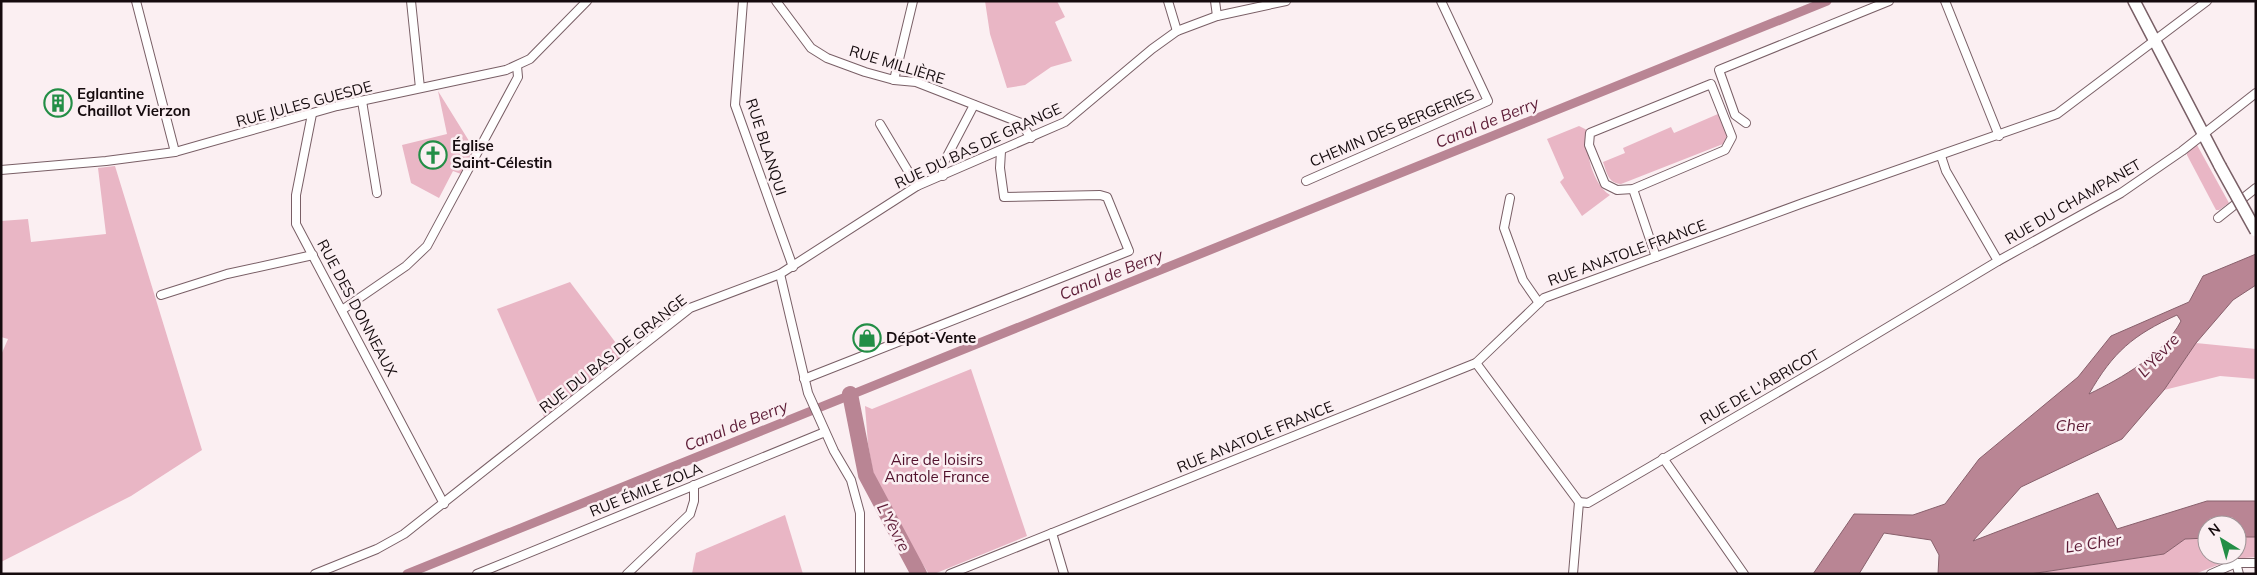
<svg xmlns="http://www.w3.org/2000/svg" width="2257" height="575" font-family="Mulish,sans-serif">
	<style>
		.green { fill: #e9b6c5 }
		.water { fill: #b98594; stroke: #88606c; fill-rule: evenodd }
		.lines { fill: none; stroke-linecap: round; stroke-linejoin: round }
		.canal { stroke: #b98594; stroke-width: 9 }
		.river { stroke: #b98594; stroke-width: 16 }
		.minor-casing { stroke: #795f66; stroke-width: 10 }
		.primary-casing { stroke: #795f66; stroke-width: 14 }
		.minor { stroke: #fff; stroke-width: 8 }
		.primary { stroke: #fff; stroke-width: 11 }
		.primary-bridge-casing { stroke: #795f66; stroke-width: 14; stroke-linecap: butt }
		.primary-bridge { stroke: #fff; stroke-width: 11 }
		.labels { text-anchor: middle; stroke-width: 5; stroke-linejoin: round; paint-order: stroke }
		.street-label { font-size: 15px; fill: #150b0e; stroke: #fbeff2 }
		.poi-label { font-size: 15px; font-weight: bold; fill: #150b0e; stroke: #fbeff2; text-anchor: start }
		.park-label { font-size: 15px; fill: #51112c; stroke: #fbeff2 }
		.water-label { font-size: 16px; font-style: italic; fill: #5d1c36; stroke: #fbeff2 }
	</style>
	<rect width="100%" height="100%" fill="#fbeff2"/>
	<g class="green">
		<polygon points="985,1 1057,1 1065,17 1055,22 1072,61 1051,67 1025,85 1007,88 990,34"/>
		<polygon points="438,91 474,149 461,174 453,171 439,198 411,183 402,145 447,134"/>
		<path d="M 1718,114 L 1727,136 L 1723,144 L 1621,184 C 1608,183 1607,173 1603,162 L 1625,153 L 1623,148 L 1671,127 L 1674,133 Z"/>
		<path d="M 1579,126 L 1587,130 C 1585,150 1592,184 1610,195 L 1582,216 L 1560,182 L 1564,178 L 1547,139 Z"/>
		<polygon points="2197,145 2229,203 2219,210 2216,210 2187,155 2187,151"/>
		<polygon points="115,166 202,450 131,496 1,562 1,355 8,339 1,337 1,221 28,219 31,242 106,234 98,168"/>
		<polygon points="570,282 625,355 545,419 497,309"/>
		<polygon points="2196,343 2256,349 2256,379 2220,376 2164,390"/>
		<polygon points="971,369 1027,536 934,574 929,574 877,494 868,444 865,406 872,409"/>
		<polygon points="785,515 803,574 692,574 696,553"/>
		<polygon points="2237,537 2256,537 2256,557 2233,559 2195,574 2030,574 2164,554 2185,539 2207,538 2207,555 2237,555"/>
	</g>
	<path class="water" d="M 2256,254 L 2256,285 L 2233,300 L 2196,343 L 2164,390 L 2122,439 L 2021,487 L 1973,541 L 2098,493 L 2117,529 L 2207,501 L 2256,501 L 2256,537 L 2237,537 L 2237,525 L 2207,525 L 2207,538 L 2185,539 L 2164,554 L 2030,574 L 1938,574 L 1939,555 L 1931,540 L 1884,533 L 1859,574 L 1813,574 L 1854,514 L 1913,515 L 1945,504 L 1979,459 L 2078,377 L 2111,336 L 2189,302 L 2203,276 ZM 2177,315 L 2181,321 C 2164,354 2122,378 2089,394 C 2113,352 2133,335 2177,315 Z"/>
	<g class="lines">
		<polyline class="canal" points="407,574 1827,1"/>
		<polyline class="river" points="850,394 866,475 919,574"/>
		<g class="minor-casing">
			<g id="minor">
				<polyline points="136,1 175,152"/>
				<polyline points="411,1 420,88"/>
				<polyline points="743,1 735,105 793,267"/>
				<polyline points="776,1 811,48 827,58 865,72 894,80 916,82 1021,123 1031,138"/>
				<polyline points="1168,1 1177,31"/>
				<polyline points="1215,1 1217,16"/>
				<polyline points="1945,1 1999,136"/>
				<polyline points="894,80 913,1"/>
				<polygon points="1711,84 1732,137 1725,150 1633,189 1617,190 1605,184 1589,145 1590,133"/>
				<polyline points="362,101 377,193"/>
				<polyline points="312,114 296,195 296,224 444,504"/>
				<polyline points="1746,123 1735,115 1719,70 1889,1"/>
				<polyline points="880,124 917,186"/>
				<polyline points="1,170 106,161 175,152 337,106 506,70 530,59 587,1"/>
				<polyline points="943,176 943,164 974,105"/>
				<polyline points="1306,181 1488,101 1441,1"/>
				<polyline points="1633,189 1656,257"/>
				<polyline points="1510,198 1504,228 1523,280 1539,303"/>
				<polyline points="2218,218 2256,188"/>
				<polyline points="1998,261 2121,193 2182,151 2256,93"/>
				<polyline points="780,274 808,393 834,451 851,480 860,513 860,574"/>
				<polyline points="161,295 227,274 313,255"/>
				<polyline points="342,310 406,266 427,246 518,77 517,66"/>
				<polyline points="1476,363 1579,502 1588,503 1828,363 1998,261 1946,171 1941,156"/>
				<polyline points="804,379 1129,251 1107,197 1100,195 1004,197 1000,168 1001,151"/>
				<polyline points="1663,458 1744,574"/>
				<polyline points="1052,533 1064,574"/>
				<polyline points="2236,563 2239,574"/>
				<polyline points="315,574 377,549 404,534 690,308 780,274 917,186 1065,122 1152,49 1177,31 1217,16 1286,1"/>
				<polyline points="477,574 825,432"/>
				<polyline points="627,574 690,514 694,501 694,485"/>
				<polyline points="950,574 1476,363 1544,298 1803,203 2057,114 2207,1"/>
				<polyline points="1573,574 1579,502"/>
				<polyline points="2211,574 2236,563 2256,563"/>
			</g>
		</g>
		<g class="primary-casing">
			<polyline id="primary" points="2134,1 2220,166"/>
		</g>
		<use href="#minor" class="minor"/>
		<use href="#primary" class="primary"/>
		<g class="primary-bridge-casing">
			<polyline id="primary-bridge" points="2220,166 2256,231"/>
		</g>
		<use href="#primary-bridge" class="primary-bridge"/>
	</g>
	<defs>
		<g id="building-ring" transform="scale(1.4375)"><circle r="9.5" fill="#fbeff2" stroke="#238e46" stroke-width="1.5"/><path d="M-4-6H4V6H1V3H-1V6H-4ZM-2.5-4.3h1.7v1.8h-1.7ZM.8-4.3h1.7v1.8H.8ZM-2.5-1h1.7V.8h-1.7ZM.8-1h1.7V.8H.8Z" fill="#238e46"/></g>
		<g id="church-ring" transform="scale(1.4375)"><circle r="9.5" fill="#fbeff2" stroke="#238e46" stroke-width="1.5"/><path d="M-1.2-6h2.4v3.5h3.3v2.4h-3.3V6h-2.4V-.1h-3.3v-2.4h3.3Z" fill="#238e46"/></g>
		<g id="shop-ring" transform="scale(1.4375)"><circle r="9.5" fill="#fbeff2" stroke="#238e46" stroke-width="1.5"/><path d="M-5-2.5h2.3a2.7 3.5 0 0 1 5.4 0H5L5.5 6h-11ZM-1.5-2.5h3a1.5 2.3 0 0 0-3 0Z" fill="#238e46"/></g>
	</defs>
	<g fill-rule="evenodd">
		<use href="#building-ring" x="58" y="103"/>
		<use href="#church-ring" x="433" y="155"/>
		<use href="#shop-ring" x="867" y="338"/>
	</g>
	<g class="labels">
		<g class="street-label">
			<text transform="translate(897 65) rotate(17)" y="5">RUE MILLIÈRE</text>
			<text transform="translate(304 104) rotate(-15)" y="5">RUE JULES GUESDE</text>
			<text transform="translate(1392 128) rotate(-23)" y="5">CHEMIN DES BERGERIES</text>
			<text transform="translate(978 146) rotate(-25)" y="5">RUE DU BAS DE GRANGE</text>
			<text transform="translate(766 147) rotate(72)" y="5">RUE BLANQUI</text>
			<text transform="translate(2073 202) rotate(-30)" y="5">RUE DU CHAMPANET</text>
			<text transform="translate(1627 253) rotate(-20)" y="5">RUE ANATOLE FRANCE</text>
			<text transform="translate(357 308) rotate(62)" y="5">RUE DES DONNEAUX</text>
			<text transform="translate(613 354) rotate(-38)" y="5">RUE DU BAS DE GRANGE</text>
			<text transform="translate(1760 387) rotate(-30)" y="5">RUE DE L'ABRICOT</text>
			<text transform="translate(1255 437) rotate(-22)" y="5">RUE ANATOLE FRANCE</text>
			<text transform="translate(646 490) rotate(-22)" y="5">RUE ÉMILE ZOLA</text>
		</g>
		<g class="poi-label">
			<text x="77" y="99">Eglantine<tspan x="77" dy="17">Chaillot Vierzon</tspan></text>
			<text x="452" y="151">Église<tspan x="452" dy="17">Saint-Célestin</tspan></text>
			<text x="886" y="343">Dépot-Vente</text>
		</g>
		<g class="park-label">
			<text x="937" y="465">Aire de loisirs<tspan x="937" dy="17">Anatole France</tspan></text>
		</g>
		<g class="water-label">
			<text transform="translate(1487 122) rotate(-22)" y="6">Canal de Berry</text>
			<text transform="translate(1111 274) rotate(-22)" y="6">Canal de Berry</text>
			<text transform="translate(2158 355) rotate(-47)" y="6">L'Yèvre</text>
			<text transform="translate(736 425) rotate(-22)" y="6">Canal de Berry</text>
			<text x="2073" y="431">Cher</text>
			<text transform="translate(894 527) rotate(62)" y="6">L'Yèvre</text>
			<text transform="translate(2093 543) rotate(-8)" y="6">Le Cher</text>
		</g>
	</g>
	<rect width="2257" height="575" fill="none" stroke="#150b0e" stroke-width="5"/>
	<g transform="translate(2222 540) rotate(323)"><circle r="24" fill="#fbeff2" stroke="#9f9497"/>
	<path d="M0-4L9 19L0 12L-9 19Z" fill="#238e46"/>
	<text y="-8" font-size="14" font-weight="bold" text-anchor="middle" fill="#150b0e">N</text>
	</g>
</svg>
